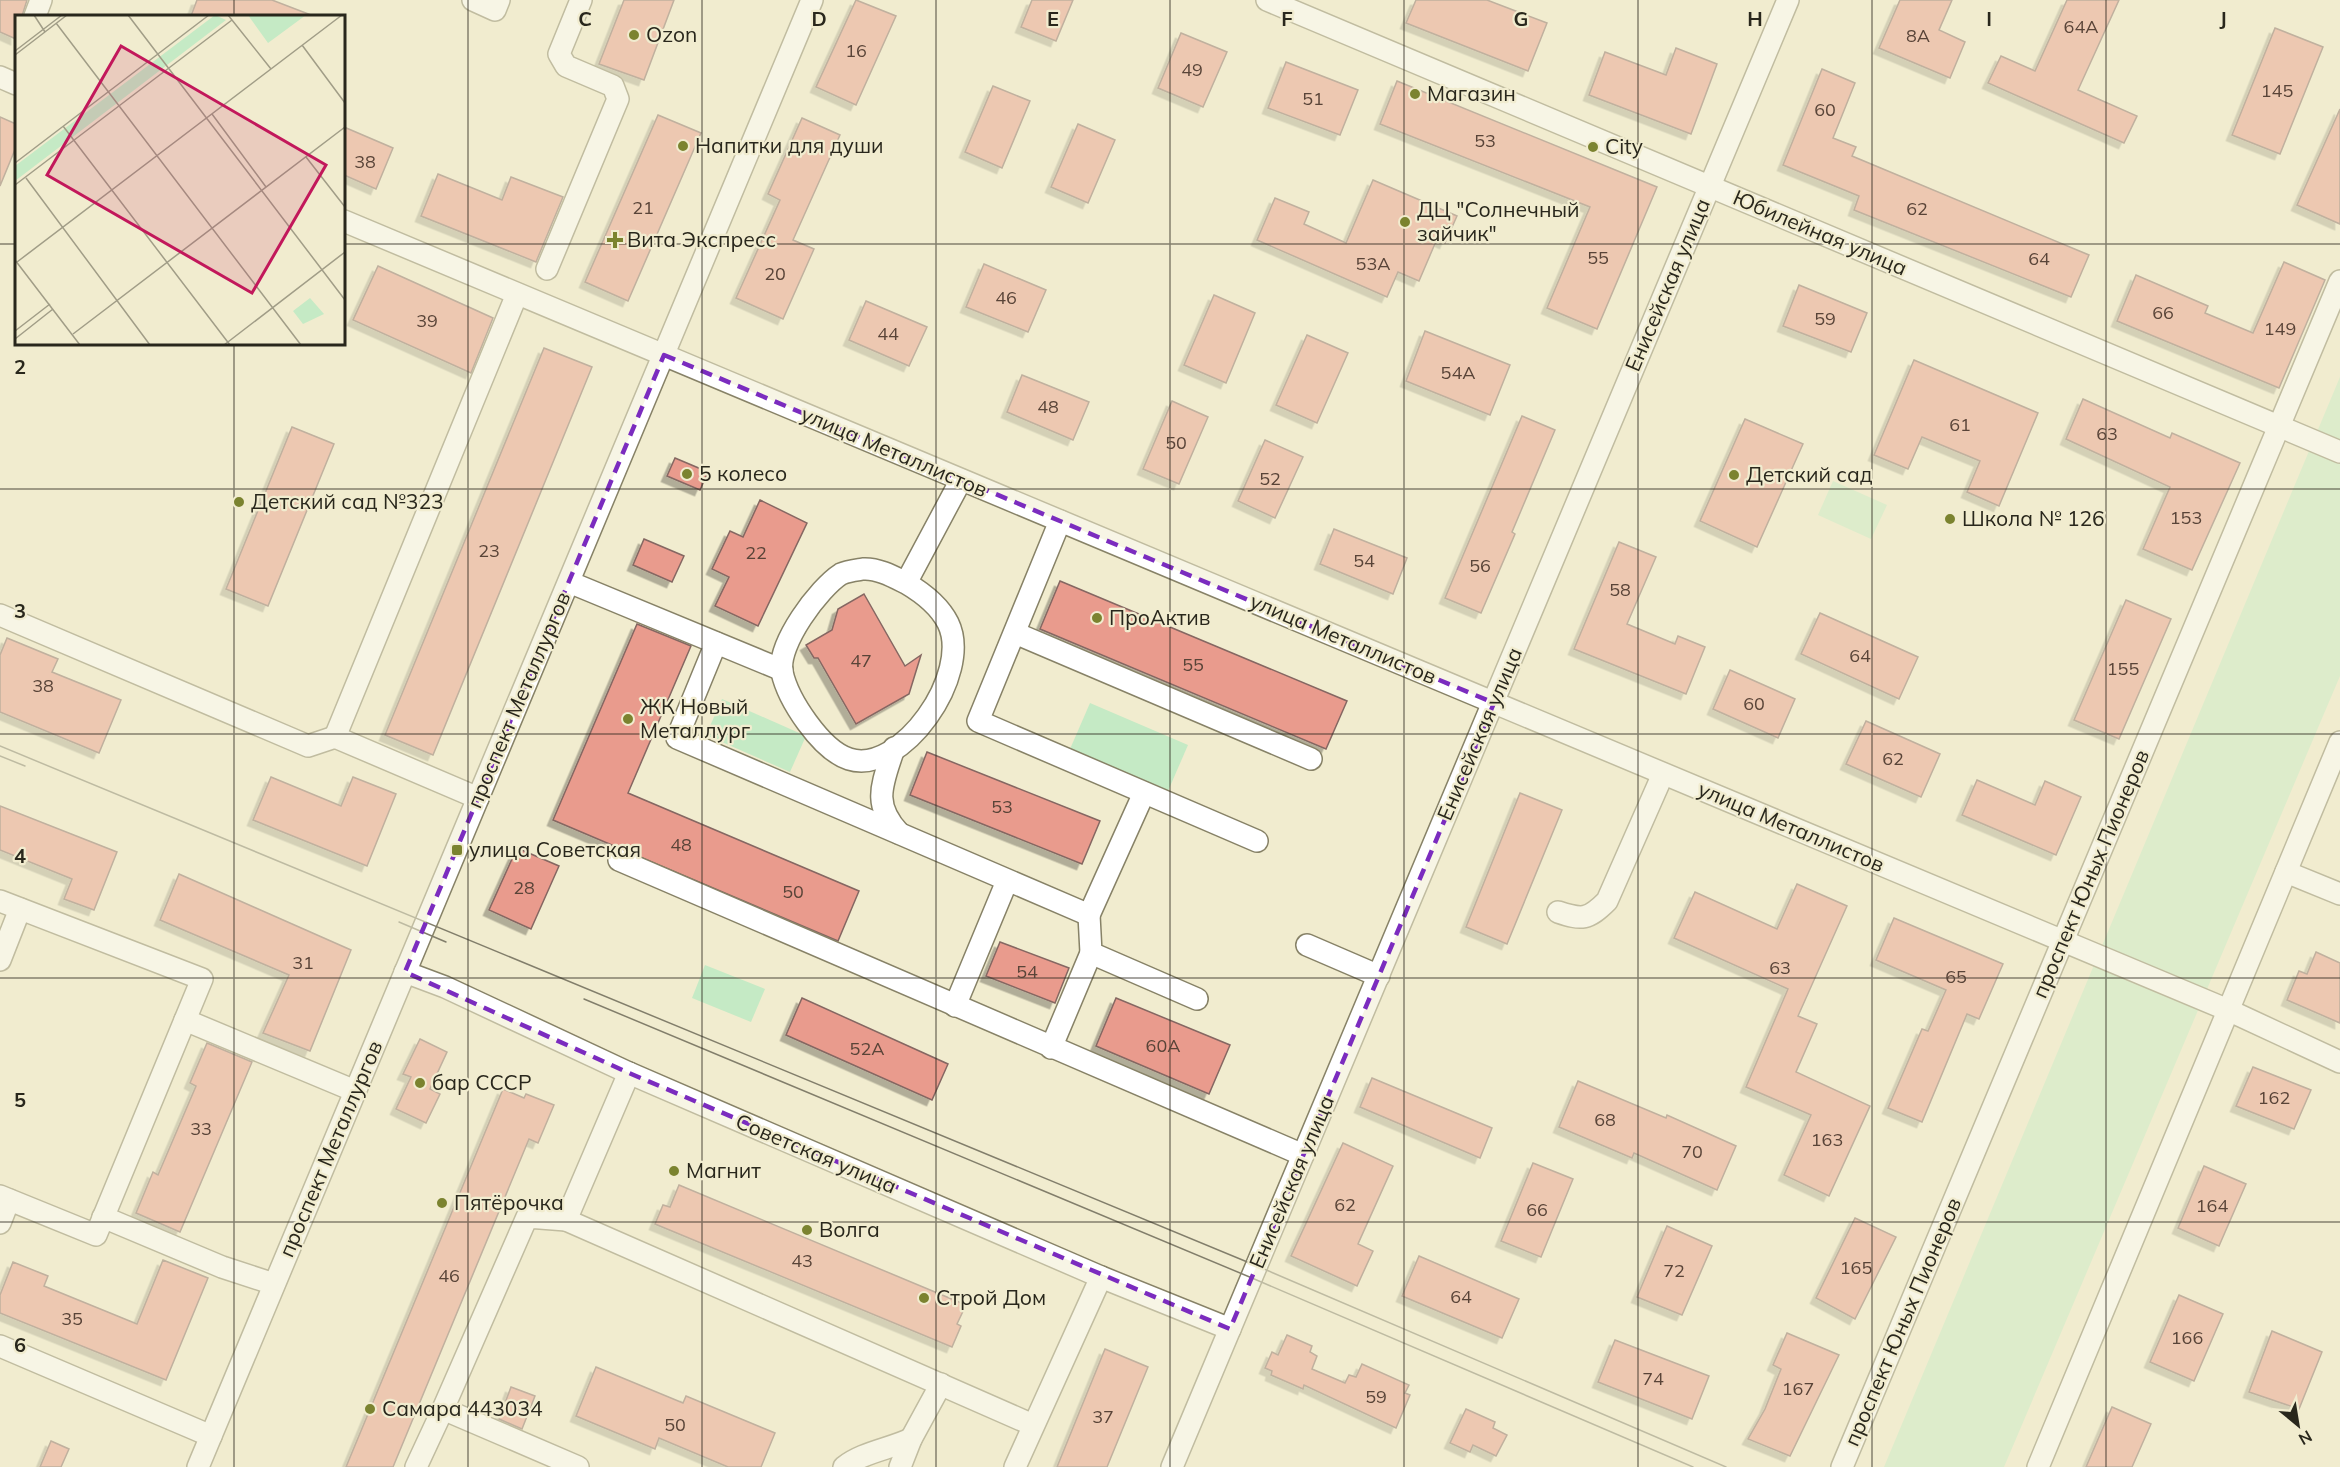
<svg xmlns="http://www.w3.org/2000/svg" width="2340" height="1467" font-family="Mulish,sans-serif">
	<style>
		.green { fill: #c5eac5 }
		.building { fill: #e99b8d; stroke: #856762; stroke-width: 1.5; filter: url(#shadow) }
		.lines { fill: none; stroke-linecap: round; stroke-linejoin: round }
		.minor-casing { stroke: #878267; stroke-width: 24 }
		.minor { stroke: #fff; stroke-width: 21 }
		.tram { stroke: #827e6b; stroke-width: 1.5 }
		.marked { fill: none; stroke: #7b2cbf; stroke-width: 4.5; stroke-dasharray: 12 8; stroke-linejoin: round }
		.grid { fill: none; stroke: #29271c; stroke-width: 1.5; stroke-opacity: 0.55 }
		.poi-dot { fill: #7b832f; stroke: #f1eccf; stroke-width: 2 }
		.labels { text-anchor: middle; stroke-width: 4.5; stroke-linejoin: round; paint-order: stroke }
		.number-label { font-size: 18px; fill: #594438 }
		.poi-label { font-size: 21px; fill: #29271c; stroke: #f1eccf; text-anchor: start }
		.street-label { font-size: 21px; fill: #29271c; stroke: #f1eccf }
		.inset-road { fill: none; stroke: #a19d87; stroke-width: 1.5 }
		.view { fill: #c2185b; fill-opacity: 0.15; stroke: #c2185b; stroke-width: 3 }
		.inset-edge { fill: none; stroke: #29271c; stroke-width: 3 }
		.grid-label { font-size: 20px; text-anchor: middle; font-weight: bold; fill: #29271c; stroke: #f1eccf; stroke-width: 4.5; stroke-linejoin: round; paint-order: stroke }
	</style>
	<defs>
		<filter id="shadow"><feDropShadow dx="-5.5" dy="5.5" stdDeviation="0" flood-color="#0004"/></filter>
	</defs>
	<rect width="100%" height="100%" fill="#f1eccf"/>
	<g class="green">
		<polygon points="2340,377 2340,676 2004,1467 1884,1467"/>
		<polygon points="1833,481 1887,505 1871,539 1818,515"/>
		<polygon points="722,699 806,736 790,772 706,735"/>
		<polygon points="1090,703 1188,745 1165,798 1067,756"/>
		<polygon points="705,965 765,989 751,1022 692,998"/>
	</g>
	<g class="building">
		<polygon points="0,0 27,0 22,16 16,16 16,39 0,32"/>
		<polygon points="197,0 272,0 311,15 191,16"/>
		<polygon points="624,0 674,0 644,80 599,64"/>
		<polygon points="856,0 896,16 856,105 816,87"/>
		<polygon points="1032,0 1073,0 1056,41 1021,27"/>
		<polygon points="1416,0 1487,0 1547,23 1528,71 1406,23"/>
		<polygon points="1900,0 1952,0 1939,30 1965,42 1950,78 1879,48"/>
		<polygon points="2067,0 2119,0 2078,90 2137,116 2124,143 1988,83 2001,56 2035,71"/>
		<polygon points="2275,28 2323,47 2280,154 2232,135"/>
		<polygon points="1181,33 1227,52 1203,107 1158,88"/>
		<polygon points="1676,48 1717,64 1691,134 1589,95 1605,52 1666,75"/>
		<polygon points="1286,62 1358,90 1340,135 1268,108"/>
		<polygon points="1822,69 1855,83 1833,138 1856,147 1852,156 2089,255 2071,297 1854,210 1859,196 1783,165"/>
		<polygon points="1397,81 1657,187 1597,329 1547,308 1590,207 1380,124"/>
		<polygon points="993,86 1030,101 1002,168 965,152"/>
		<polygon points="2340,109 2340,224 2297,205"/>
		<polygon points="658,115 701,133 628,301 585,282"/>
		<polygon points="0,117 16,124 16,147 0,186"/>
		<polygon points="802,118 840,135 793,240 814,249 783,319 736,298 780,200 768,194"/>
		<polygon points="1078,124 1115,140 1088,203 1051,187"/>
		<polygon points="344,127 393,148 376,189 344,175"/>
		<polygon points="438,174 502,200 511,177 563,197 536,262 421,216"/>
		<polygon points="1373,180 1457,216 1445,243 1437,239 1419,281 1398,272 1387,297 1257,240 1275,198 1309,212 1304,224 1346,243"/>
		<polygon points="2284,262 2325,280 2279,388 2117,321 2136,275 2208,306 2205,313 2253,333"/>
		<polygon points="984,264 1046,290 1028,332 966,307"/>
		<polygon points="378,266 493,318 471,373 353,320"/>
		<polygon points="1799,285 1867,313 1851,352 1783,326"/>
		<polygon points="1214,295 1255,313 1226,383 1184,365"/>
		<polygon points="866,301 927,327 909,366 849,340"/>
		<polygon points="1425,331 1510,365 1490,415 1406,381"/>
		<polygon points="1307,335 1348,353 1317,423 1276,405"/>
		<polygon points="544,348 592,367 433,755 385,735"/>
		<polygon points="1914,360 2038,413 1999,506 1967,492 1980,461 1922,437 1908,469 1874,455"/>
		<polygon points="1022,375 1089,402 1073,440 1007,412"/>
		<polygon points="2083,399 2170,438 2172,433 2240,463 2192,570 2143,549 2170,487 2066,439"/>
		<polygon points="1172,401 1208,417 1179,484 1143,469"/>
		<polygon points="1522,416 1555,430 1512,532 1515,534 1481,613 1445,598"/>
		<polygon points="1745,419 1803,444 1757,547 1700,521"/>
		<polygon points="292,427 334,444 268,606 226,589"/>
		<polygon points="1265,440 1303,457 1275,518 1238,501"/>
		<polygon points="675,458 708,472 700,490 667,476"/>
		<polygon points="760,500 807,523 758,626 715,606 729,577 712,569 730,531 743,537"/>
		<polygon points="1334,529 1407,558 1393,594 1320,564"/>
		<polygon points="644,539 684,556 672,582 633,565"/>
		<polygon points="1619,542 1656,557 1627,624 1675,644 1678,636 1705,647 1686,694 1574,649"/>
		<polygon points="1060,581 1347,701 1326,749 1040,629"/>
		<polygon points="864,594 905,666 921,655 909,694 856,724 818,658 814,658 806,645 832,630 838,609"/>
		<polygon points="2126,600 2171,619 2119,739 2074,720"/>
		<polygon points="1820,613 1918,657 1899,699 1801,654"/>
		<polygon points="637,624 691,646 628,793 859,891 838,941 553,820"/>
		<polygon points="7,638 58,659 52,672 121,700 99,753 0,712 0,655"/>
		<polygon points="1730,670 1795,699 1778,738 1713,709"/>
		<polygon points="1866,721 1940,754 1921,797 1846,764"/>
		<polygon points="927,752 1100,821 1082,864 910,795"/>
		<polygon points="271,777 341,806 353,777 396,794 367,866 253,820"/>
		<polygon points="1977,780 2035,805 2045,781 2081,797 2056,855 1962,815"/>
		<polygon points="1520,793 1562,810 1507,944 1466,927"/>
		<polygon points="0,806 117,852 94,910 64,899 72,879 0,850"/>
		<polygon points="517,848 559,866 531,929 489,910"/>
		<polygon points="179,874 351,950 310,1051 263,1033 289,975 160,920"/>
		<polygon points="1797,884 1847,906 1798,1016 1817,1024 1796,1072 1870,1106 1829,1196 1784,1175 1811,1115 1746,1087 1788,989 1674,938 1695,892 1777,929"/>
		<polygon points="1894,918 2003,964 1979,1019 1967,1014 1922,1122 1888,1108 1922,1029 1928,1031 1946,990 1876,960"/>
		<polygon points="1000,942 1069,968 1055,1003 986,976"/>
		<polygon points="2316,952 2340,963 2340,1023 2287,1000 2299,971 2307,974"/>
		<polygon points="802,998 948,1064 932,1100 786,1035"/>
		<polygon points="1116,998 1230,1045 1209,1094 1096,1046"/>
		<polygon points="420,1039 447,1052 430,1089 440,1094 426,1123 396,1109 411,1077 403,1074"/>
		<polygon points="207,1043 252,1062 180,1232 136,1213 153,1172 158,1175 196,1086 190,1083"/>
		<polygon points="2253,1067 2311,1090 2294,1129 2236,1106"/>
		<polygon points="1372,1078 1492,1128 1480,1158 1360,1107"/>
		<polygon points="1578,1081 1666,1118 1667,1115 1736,1146 1717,1190 1634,1153 1632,1158 1559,1127"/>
		<polygon points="503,1089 524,1098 526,1094 554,1105 538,1143 529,1139 393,1467 346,1467"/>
		<polygon points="1343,1143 1393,1166 1358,1244 1373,1251 1357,1286 1291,1256"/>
		<polygon points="1533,1163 1573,1179 1541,1257 1501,1241"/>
		<polygon points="2204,1166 2246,1184 2219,1246 2178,1228"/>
		<polygon points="679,1185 966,1305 957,1324 961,1326 952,1347 655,1224 663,1205 670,1207"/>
		<polygon points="1855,1218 1896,1237 1855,1319 1816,1298"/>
		<polygon points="1667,1226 1712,1246 1682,1315 1637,1297"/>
		<polygon points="1419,1256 1519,1299 1502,1338 1402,1296"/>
		<polygon points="163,1260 208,1278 166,1380 0,1313 0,1295 13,1262 48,1276 44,1286 137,1324"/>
		<polygon points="2179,1295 2223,1314 2194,1381 2150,1362"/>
		<polygon points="2272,1331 2322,1352 2299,1409 2249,1392"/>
		<polygon points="1787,1333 1839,1355 1790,1456 1748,1439 1765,1409 1781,1369 1773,1365"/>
		<polygon points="1287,1335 1312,1346 1310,1352 1317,1356 1312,1369 1345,1383 1349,1375 1356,1377 1362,1364 1409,1385 1405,1393 1410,1395 1396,1428 1304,1385 1303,1389 1271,1375 1272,1371 1265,1368 1272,1352 1278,1355"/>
		<polygon points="1615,1340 1709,1376 1692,1419 1598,1382"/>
		<polygon points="1105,1349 1148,1367 1107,1467 1057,1467"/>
		<polygon points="596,1367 683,1403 686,1396 775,1433 761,1467 728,1467 659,1438 655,1449 576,1416"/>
		<polygon points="511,1387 535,1396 522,1429 499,1419"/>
		<polygon points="2112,1407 2151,1424 2132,1467 2086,1467"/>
		<polygon points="1466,1409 1495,1422 1493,1428 1507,1435 1496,1456 1473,1445 1470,1452 1450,1443"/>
		<polygon points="51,1441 69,1449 61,1467 40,1467"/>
	</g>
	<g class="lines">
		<g class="minor-casing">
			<g id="minor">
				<polyline points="473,0 495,10 499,0"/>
				<polyline points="1267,0 2340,452"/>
				<polyline points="35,16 41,0"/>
				<polyline points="0,77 16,84"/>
				<polyline points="344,221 2228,1010 2340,1062"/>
				<polyline points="547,269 618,99 613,86 566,66 559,54 581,0"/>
				<polyline points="1060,521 978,721 1257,841"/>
				<polyline points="569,582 782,670"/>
				<path d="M 906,583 C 894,577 878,568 863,569 C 857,570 847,571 841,574 C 819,588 777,644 782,672 C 788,700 821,750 849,759 C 901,776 973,674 948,623 C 939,605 923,593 906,583 L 961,480"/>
				<polyline points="0,615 308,746 335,737 478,798"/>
				<polyline points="1015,633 1311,759"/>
				<polyline points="716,643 677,738 1089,915 1144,793"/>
				<polyline points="335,737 517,294"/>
				<path d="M 894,748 C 883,783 871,803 899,833"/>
				<polyline points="619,860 1303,1155"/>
				<polyline points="2286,872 2340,894"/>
				<polyline points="0,901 202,979 96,1235 0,1196"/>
				<path d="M 1558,912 C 1582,920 1588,920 1607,901 L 1663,774"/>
				<polyline points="1089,915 1091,953 1197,999"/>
				<polyline points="1307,945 1379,976"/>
				<polyline points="0,960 20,909"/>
				<polyline points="405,972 445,987 629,1073 1101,1277 1230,1329"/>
				<polyline points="955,1006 1007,881"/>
				<polyline points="185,1020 355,1091"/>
				<polyline points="1051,1048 1091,953"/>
				<polyline points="103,1217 222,1267 274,1284"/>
				<polyline points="566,1220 1033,1425"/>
				<polyline points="0,1223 9,1200"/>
				<polyline points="0,1346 211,1436"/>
				<polyline points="198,1467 812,0"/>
				<polyline points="416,1467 443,1409"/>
				<polyline points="578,1467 443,1409 527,1217 566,1220 629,1073"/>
				<path d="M 844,1467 C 861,1453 889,1449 911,1439"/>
				<polyline points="900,1467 911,1439 941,1384"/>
				<polyline points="1015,1467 1101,1277"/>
				<polyline points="1172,1467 1788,0"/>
				<polyline points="1842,1467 2340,281"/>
				<polyline points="2038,1467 2340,742"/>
			</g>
		</g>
		<use href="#minor" class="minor"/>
		<g class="tram">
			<polyline points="0,746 1257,1266 1726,1467"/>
			<polyline points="0,756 25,766"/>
			<polyline points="399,922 446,942"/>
			<polyline points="584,999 1252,1278 1693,1467"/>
		</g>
	</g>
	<path d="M0 0H2340V1467H0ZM 664,355 L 1494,703 L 1230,1329 L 629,1073 L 405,972 Z" fill="#f1eccf" fill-opacity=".55" fill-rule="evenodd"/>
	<path class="marked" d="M 664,355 L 1494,703 L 1230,1329 L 629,1073 L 405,972 Z"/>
	<path class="grid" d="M 234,0 L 234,16M 468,0 L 468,1467M 702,0 L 702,1467M 936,0 L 936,1467M 1170,0 L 1170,1467M 1404,0 L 1404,1467M 1638,0 L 1638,1467M 1872,0 L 1872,1467M 2106,0 L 2106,1467M 0,244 L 16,244M 344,244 L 2340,244M 234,344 L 234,1467M 0,489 L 2340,489M 0,734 L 2340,734M 0,978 L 2340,978M 0,1222 L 2340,1222"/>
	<g class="poi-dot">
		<circle cx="634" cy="35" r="6"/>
		<circle cx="1415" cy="94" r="6"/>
		<circle cx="683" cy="146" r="6"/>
		<circle cx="1593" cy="147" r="6"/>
		<circle cx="1405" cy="222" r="6"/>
		<path d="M612 231h6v6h6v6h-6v6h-6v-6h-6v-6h6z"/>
		<circle cx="687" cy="474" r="6"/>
		<circle cx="1734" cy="475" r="6"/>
		<circle cx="239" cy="502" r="6"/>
		<circle cx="1950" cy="519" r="6"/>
		<circle cx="1097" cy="618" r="6"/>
		<circle cx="628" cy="719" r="6"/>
		<rect x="451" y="844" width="12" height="12" rx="3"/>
		<circle cx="420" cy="1083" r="6"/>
		<circle cx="674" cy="1171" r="6"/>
		<circle cx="442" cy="1203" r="6"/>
		<circle cx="807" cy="1230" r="6"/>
		<circle cx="924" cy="1298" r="6"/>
		<circle cx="370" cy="1409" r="6"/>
	</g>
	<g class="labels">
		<g class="number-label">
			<text x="2081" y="33">64А</text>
			<text x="1918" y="42">8А</text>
			<text x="856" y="57">16</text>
			<text x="1192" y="76">49</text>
			<text x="2277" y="97">145</text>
			<text x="1313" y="105">51</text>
			<text x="1825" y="116">60</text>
			<text x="1485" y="147">53</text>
			<text x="365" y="168">38</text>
			<text x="643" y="214">21</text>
			<text x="1917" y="215">62</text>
			<text x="1598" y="264">55</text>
			<text x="2039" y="265">64</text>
			<text x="1373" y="270">53А</text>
			<text x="775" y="280">20</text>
			<text x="1006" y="304">46</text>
			<text x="2163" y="319">66</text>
			<text x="1825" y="325">59</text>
			<text x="427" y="327">39</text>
			<text x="2280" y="335">149</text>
			<text x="888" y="340">44</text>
			<text x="1458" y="379">54А</text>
			<text x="1048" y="413">48</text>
			<text x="1960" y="431">61</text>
			<text x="2107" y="440">63</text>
			<text x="1176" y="449">50</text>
			<text x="1270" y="485">52</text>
			<text x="2186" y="524">153</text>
			<text x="489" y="557">23</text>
			<text x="756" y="559">22</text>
			<text x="1364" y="567">54</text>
			<text x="1480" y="572">56</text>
			<text x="1620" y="596">58</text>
			<text x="1860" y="662">64</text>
			<text x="861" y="667">47</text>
			<text x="1193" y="671">55</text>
			<text x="2123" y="675">155</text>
			<text x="43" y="692">38</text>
			<text x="1754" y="710">60</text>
			<text x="1893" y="765">62</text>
			<text x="1002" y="813">53</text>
			<text x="681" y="851">48</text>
			<text x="524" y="894">28</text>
			<text x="793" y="898">50</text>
			<text x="303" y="969">31</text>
			<text x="1780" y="974">63</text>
			<text x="1027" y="978">54</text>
			<text x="1956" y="983">65</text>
			<text x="1163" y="1052">60А</text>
			<text x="867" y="1055">52А</text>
			<text x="2274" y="1104">162</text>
			<text x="1605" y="1126">68</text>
			<text x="201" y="1135">33</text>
			<text x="1827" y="1146">163</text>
			<text x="1692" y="1158">70</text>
			<text x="1345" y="1211">62</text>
			<text x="2212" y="1212">164</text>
			<text x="1537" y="1216">66</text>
			<text x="802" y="1267">43</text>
			<text x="1856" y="1274">165</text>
			<text x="1674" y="1277">72</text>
			<text x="449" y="1282">46</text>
			<text x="1461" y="1303">64</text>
			<text x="72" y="1325">35</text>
			<text x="2187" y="1344">166</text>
			<text x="1653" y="1385">74</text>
			<text x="1798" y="1395">167</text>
			<text x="1376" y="1403">59</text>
			<text x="1103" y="1423">37</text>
			<text x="675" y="1431">50</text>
		</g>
		<g class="poi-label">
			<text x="646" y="42">Ozon</text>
			<text x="1427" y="101">Магазин</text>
			<text x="695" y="153">Напитки для души</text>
			<text x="1605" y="154">City</text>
			<text x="1417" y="217">ДЦ "Солнечный<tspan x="1417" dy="24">зайчик"</tspan></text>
			<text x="627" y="247">Вита Экспресс</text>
			<text x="699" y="481">5 колесо</text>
			<text x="1746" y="482">Детский сад</text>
			<text x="251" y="509">Детский сад №323</text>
			<text x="1962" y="526">Школа № 126</text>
			<text x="1109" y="625">ПроАктив</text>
			<text x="640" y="714">ЖК Новый<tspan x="640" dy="24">Металлург</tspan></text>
			<text x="469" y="857">улица Советская</text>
			<text x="432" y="1090">бар СССР</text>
			<text x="686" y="1178">Магнит</text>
			<text x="454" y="1210">Пятёрочка</text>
			<text x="819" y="1237">Волга</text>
			<text x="936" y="1305">Строй Дом</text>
			<text x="382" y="1416">Самара 443034</text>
		</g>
		<g class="street-label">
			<text transform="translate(1820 233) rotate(23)" y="7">Юбилейная улица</text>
			<text transform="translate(1668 285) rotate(-67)" y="7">Енисейская улица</text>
			<text transform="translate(894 452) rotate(23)" y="7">улица Металлистов</text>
			<text transform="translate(1343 639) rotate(23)" y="7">улица Металлистов</text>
			<text transform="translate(519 700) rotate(-67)" y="7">проспект Металлургов</text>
			<text transform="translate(1480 734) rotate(-67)" y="7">Енисейская улица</text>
			<text transform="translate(1791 827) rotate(23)" y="7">улица Металлистов</text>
			<text transform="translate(2091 874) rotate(-67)" y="7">проспект Юных Пионеров</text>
			<text transform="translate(331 1149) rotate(-67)" y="7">проспект Металлургов</text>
			<text transform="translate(816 1154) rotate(23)" y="7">Советская улица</text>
			<text transform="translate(1292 1182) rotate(-67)" y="7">Енисейская улица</text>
			<text transform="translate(1903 1322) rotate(-67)" y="7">проспект Юных Пионеров</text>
		</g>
	</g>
	<g transform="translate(15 15)">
		<rect width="330" height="330" fill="#f1eccf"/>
		<path d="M 200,0 L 211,5 L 0,166 L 0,151 ZM 233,0 L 291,0 L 253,28 ZM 295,283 L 309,299 L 288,309 L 278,296 Z" fill="#c5eac5"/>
		<path class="inset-road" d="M 19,0 L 30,17M 113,0 L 330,285M 213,0 L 256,54M 41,8 L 286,330M 287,30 L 330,88M 0,36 L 47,0M 0,40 L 52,0M 197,99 L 251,172M 48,111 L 215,330M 291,142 L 330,192M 0,148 L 194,0M 11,163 L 135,330M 0,170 L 217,5M 0,245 L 65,330M 2,247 L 327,0M 0,316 L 35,289M 58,319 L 330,112M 0,324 L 38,294M 209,330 L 330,237"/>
		<path class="view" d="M 106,31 L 311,150 L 237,278 L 32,160 Z"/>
		<rect width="330" height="330" class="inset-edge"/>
	</g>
	<g class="grid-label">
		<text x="585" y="26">C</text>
		<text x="819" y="26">D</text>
		<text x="1053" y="26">E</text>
		<text x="1287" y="26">F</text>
		<text x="1521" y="26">G</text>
		<text x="1755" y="26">H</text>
		<text x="1989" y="26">I</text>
		<text x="2223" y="26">J</text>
		<text x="20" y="374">2</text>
		<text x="20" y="618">3</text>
		<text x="20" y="863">4</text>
		<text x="20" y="1107">5</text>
		<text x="20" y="1352">6</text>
	</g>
	<g transform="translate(2298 1425) rotate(150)" stroke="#f1eccf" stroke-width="4.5" paint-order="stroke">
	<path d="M0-4.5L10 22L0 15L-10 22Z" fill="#29271c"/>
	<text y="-9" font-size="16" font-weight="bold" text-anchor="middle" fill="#29271c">N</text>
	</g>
</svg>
